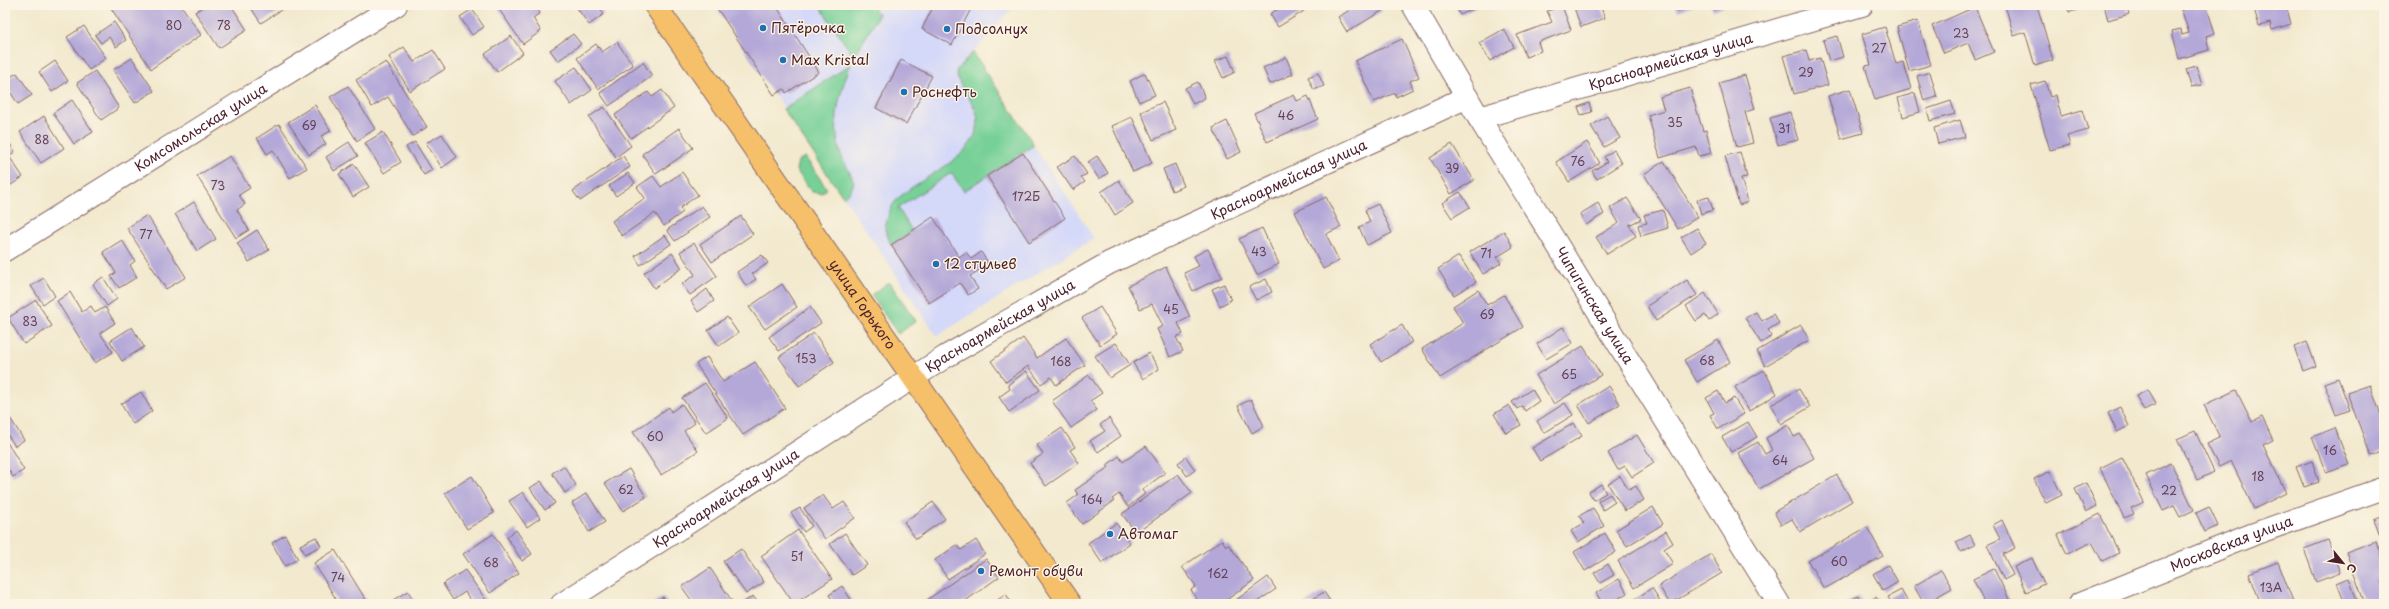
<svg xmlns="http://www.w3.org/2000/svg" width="2389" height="609" font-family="'Playpen Sans',sans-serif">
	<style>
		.built { fill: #d4d8f9 }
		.green { fill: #76d097; stroke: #607861 }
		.building { fill: #b4a8d8 }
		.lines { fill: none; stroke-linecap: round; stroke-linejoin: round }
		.minor-casing { stroke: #856664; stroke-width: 24 }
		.major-casing { stroke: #856664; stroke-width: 24 }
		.minor { stroke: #fff; stroke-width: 22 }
		.major { stroke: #f6c06b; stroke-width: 22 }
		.poi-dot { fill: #1f6fb2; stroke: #fcf5e5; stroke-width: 1.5 }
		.labels { text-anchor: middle; stroke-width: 3; stroke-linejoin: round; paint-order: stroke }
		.number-label { font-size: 12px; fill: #644156 }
		.poi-label { font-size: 14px; fill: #4a1f2b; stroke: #fcf5e5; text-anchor: start }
		.street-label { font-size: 14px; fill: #4a1f2b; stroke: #fcf5e5 }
	</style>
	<rect width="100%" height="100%" fill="#fcf5e5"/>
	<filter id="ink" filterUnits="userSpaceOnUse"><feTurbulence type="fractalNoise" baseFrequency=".025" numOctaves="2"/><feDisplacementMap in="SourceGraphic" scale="8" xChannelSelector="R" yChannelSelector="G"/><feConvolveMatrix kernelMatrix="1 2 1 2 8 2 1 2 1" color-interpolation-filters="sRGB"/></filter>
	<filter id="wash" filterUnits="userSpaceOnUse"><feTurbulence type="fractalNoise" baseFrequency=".012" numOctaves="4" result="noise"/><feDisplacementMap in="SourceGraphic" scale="16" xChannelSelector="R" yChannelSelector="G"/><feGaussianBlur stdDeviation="0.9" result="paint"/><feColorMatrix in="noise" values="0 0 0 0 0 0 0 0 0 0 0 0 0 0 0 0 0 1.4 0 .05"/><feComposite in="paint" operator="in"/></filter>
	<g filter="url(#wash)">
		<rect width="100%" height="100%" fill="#f2e9ce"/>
		<polygon class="built" points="715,5 1015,5 973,52 1094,238 937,336"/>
		<g class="green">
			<polygon points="819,5 878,5 874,11 879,14 854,57"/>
			<path d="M 973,52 L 1034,145 L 964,191 L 951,173 L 898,208 L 912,231 L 891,245 L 885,229 C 887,220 889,210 894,203 C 915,177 977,161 978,121 C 978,103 958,90 956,71 Z"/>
			<path d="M 851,64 C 839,93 831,124 841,155 C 845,165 851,173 854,183 L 850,192 L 843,197 L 783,109 Z"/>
			<polygon points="805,157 827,189 821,193 812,192 796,170 798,161"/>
			<polygon points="889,282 916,321 898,334 871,295"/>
		</g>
		<g id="blocks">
			<g class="building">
				<polygon points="109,5 181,5 201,35 151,69"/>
				<polygon points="206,5 231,5 247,30 219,48 195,12"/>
				<polygon points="249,5 283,5 284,8 261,23"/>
				<polygon points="503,5 535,5 540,13 533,18 541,31 523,44 498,8"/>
				<polygon points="575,5 598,5 604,14 589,25"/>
				<polygon points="715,5 780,5 777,7 819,72 786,93 784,89 774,95"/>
				<polygon points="934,5 973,5 952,45 922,29"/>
				<polygon points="1284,5 1301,5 1304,11 1278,27 1270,14"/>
				<polygon points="1347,5 1378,5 1382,11 1347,32 1338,17 1350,10"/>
				<polygon points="1455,5 1482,5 1460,15"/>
				<polygon points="1573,5 1600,5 1605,18 1581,27"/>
				<polygon points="1675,5 1695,5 1678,11"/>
				<polygon points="1711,5 1723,5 1723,7 1713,10"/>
				<polygon points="2005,5 2037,5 2053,60 2035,66 2025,32 2014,36"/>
				<polygon points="2067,5 2093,5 2069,12"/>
				<polygon points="2104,5 2126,5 2129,14 2108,20"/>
				<polygon points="2180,5 2206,5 2215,33 2206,36 2209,50 2179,59 2172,31 2181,29 2182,35 2189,33"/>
				<polygon points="2253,5 2286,5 2291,24 2272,30 2270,23 2259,26"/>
				<polygon points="1562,6 1571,30 1538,42 1541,51 1526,57 1517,35 1552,22 1547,11"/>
				<polygon points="1975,7 1994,52 1975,60 1968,43 1944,53 1932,26"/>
				<polygon points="472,9 484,27 472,35 460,17"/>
				<polygon points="1918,21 1931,65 1909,71 1897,27"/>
				<polygon points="114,22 126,40 116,47 109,37 101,43 95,35"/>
				<polygon points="84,26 106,58 89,70 67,37"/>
				<polygon points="1885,27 1896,64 1903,62 1911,89 1875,100 1865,66 1871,65 1862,34"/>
				<polygon points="1504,29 1514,47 1490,61 1479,43"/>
				<polygon points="573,34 581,44 558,61 550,50"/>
				<polygon points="511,36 523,53 497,72 485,54"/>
				<polygon points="1837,36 1843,57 1829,61 1823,40"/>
				<polygon points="1402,39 1419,77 1410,81 1413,89 1396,97 1395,93 1374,102 1355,61"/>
				<polygon points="617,42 633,65 598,89 577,58 596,44 602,52"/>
				<polygon points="404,47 414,62 433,50 445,69 410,91 389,57"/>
				<polygon points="1806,50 1809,61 1820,58 1828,85 1794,94 1783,56"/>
				<polygon points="1228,56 1235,72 1223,78 1215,61"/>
				<polygon points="1286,57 1293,74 1270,84 1263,68"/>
				<polygon points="132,58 154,91 135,103 113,70"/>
				<polygon points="901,60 932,76 906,124 876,108"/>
				<polygon points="55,61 68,81 52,92 39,72"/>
				<polygon points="386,62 427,127 413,136 388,97 372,107 356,80"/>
				<polygon points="643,62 652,76 609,106 600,93"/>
				<polygon points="2196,66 2202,85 2191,87 2186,69"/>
				<polygon points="576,67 592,90 571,105 555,81"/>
				<polygon points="95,71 119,108 101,120 77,83"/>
				<polygon points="1930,72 1937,97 1924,101 1917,76"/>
				<polygon points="17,73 32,95 18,104 5,84 5,80"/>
				<polygon points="1145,73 1155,95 1139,102 1130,81"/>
				<polygon points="1318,73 1324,86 1314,90 1308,77"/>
				<polygon points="1745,75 1755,109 1745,112 1753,143 1737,147 1719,83"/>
				<polygon points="2045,81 2050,97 2056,95 2061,116 2082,110 2088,130 2067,136 2070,145 2050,150 2031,85"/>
				<polygon points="1198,82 1205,98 1193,104 1185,88"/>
				<polygon points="348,86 375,129 357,141 330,97"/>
				<polygon points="1690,88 1703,131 1706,130 1712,153 1699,156 1696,147 1660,158 1648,115 1664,110 1660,97"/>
				<polygon points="1850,89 1863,133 1841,139 1828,96"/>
				<polygon points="662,90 674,108 631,138 615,115 648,92 652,97"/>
				<polygon points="1915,93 1920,112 1903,117 1898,98"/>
				<polygon points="1294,95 1297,101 1308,96 1318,119 1267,142 1254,113"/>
				<polygon points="72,100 93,132 74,144 53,113"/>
				<polygon points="1951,101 1955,114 1930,121 1927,109"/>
				<polygon points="1163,102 1176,130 1153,140 1141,112"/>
				<polygon points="1589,103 1592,112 1581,115 1578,107"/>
				<polygon points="315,105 331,131 321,136 326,144 309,155 288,122"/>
				<polygon points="604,107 631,146 616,157 589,117"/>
				<polygon points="1790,112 1798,140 1778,145 1770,118"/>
				<polygon points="44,116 64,148 41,163 20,132"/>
				<polygon points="1607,116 1620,138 1604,147 1591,126"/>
				<polygon points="1132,117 1152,163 1133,172 1112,126"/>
				<polygon points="1960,120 1965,137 1938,144 1934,128"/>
				<polygon points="1227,121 1241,152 1227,159 1213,128"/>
				<polygon points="279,124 307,168 290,178 273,150 267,154 257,138"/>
				<polygon points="679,128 693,148 656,174 642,154"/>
				<polygon points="383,132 401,162 384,173 365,143"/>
				<polygon points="442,134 457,157 442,168 426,143"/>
				<polygon points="5,136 15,152 9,156 23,177 5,189"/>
				<polygon points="349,142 358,156 334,171 326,157"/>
				<polygon points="415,142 432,170 424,175 406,147"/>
				<polygon points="1587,142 1600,163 1569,182 1556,162"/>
				<polygon points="1452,144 1474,180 1451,194 1430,158"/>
				<polygon points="1614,150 1622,163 1597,179 1592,171 1607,162 1604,157"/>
				<polygon points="1740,152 1747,177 1741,178 1748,202 1739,205 1725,156"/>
				<polygon points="1023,153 1065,218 1029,242 987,176"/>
				<polygon points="230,156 250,188 239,195 245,204 237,210 249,230 236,238 197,176"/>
				<polygon points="623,156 630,167 580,201 573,191"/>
				<polygon points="1075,156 1087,174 1081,177 1085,182 1073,190 1057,167"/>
				<polygon points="1097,156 1108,173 1099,179 1088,162"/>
				<polygon points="1664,161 1698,217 1678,229 1644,174"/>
				<polygon points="354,164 369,187 353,197 339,174"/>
				<polygon points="1175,164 1184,186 1172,191 1163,169"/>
				<polygon points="682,172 698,195 680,208 683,212 664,226 655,213 622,236 612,221 645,198 637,187 653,176 661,187"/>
				<polygon points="628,173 635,183 616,196 609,186"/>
				<polygon points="1119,180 1133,203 1115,215 1101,192"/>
				<polygon points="1460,192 1470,207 1452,218 1442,203"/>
				<polygon points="1326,197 1341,227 1326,234 1339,261 1323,269 1295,212"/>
				<polygon points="1709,197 1713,210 1701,214 1697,200"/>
				<polygon points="1627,198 1641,219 1629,225 1636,236 1607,254 1596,237 1619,223 1610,208"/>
				<polygon points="194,202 216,239 197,251 175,214"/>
				<polygon points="1598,203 1604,214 1586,225 1580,214"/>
				<polygon points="1378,204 1392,233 1367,245 1359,227 1370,222 1365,210"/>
				<polygon points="702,206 710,217 675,241 667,230"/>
				<polygon points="1663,210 1668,228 1641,236 1638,225 1647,223 1644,215"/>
				<polygon points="147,215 186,277 166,289 127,228"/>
				<polygon points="741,216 753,234 712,262 700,244"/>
				<polygon points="933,217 959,257 966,252 971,259 981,252 989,264 970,276 978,289 968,295 960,283 929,303 891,245"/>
				<polygon points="1262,228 1279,264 1257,275 1239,239"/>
				<polygon points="1697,228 1706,243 1691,253 1681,237"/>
				<polygon points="257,230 269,250 249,262 237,243"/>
				<polygon points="1504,231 1513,247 1497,257 1501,263 1483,274 1470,252"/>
				<polygon points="665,235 671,244 640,265 635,256"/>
				<polygon points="122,240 135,261 130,265 137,277 119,288 111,276 116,273 103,252"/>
				<polygon points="694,243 717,276 690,295 682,284 695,275 680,252"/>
				<polygon points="1208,249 1222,277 1193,291 1184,273 1199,266 1194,256"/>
				<polygon points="672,253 682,268 654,288 644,273"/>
				<polygon points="762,255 768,263 752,274 756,279 746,286 737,272"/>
				<polygon points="1459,256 1476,282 1454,295 1438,269"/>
				<polygon points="1166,267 1190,317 1178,323 1183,334 1176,337 1183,351 1170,357 1157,329 1163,326 1152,304 1140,309 1128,286"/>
				<polygon points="103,277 117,299 107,306 93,284"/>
				<polygon points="44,278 55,296 43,304 31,286"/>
				<polygon points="1266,279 1272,292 1256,300 1249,287"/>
				<polygon points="1687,280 1697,295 1656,321 1647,306"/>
				<polygon points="782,284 797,307 765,329 749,307"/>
				<polygon points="1224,284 1231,300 1220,306 1212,289"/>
				<polygon points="707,289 714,301 698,312 691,301"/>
				<polygon points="1478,290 1487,305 1504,295 1523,327 1440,378 1422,349 1463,323 1453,306"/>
				<polygon points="70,292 82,312 91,306 95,313 105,307 115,323 100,333 113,352 95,363 57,301"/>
				<polygon points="1705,293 1718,314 1709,321 1705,315 1696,321 1686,306"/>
				<polygon points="36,300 52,326 24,344 8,318"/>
				<polygon points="810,307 821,323 779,351 769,337"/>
				<polygon points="1100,307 1117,334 1100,345 1082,318"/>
				<polygon points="1756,312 1762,321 1773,314 1779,323 1768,330 1772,336 1761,343 1745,318"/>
				<polygon points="727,317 738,333 719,346 708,330"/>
				<polygon points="1402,325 1412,342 1381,362 1370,344"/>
				<polygon points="1801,325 1809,340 1765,366 1757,351"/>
				<polygon points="132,327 144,347 122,361 110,341"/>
				<polygon points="1563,327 1573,343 1546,359 1537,344"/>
				<polygon points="814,333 834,362 799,386 779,357"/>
				<polygon points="1023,338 1037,358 1066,338 1085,365 1056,385 1051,377 1041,384 1028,366 1006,382 991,361"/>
				<polygon points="1718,340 1730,362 1697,382 1684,360"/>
				<polygon points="2307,342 2316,366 2303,371 2294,347"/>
				<polygon points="1116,343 1130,365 1110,378 1095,356"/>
				<polygon points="1583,346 1601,375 1554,404 1536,375"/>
				<polygon points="1149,353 1159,369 1143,379 1133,363"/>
				<polygon points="707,357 723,382 755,362 785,408 743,435 696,364"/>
				<polygon points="1764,370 1777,394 1749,411 1735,387"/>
				<polygon points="1026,371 1040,390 1009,412 999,397 1010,389 1008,385"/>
				<polygon points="1089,375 1102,393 1090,401 1097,410 1071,428 1052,401"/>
				<polygon points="2338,378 2350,410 2336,415 2324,383"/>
				<polygon points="705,383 728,418 706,433 682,398"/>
				<polygon points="2370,385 2384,423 2384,451 2371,456 2347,393"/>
				<polygon points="1609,386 1620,404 1589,423 1578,405"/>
				<polygon points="1532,389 1539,401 1525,411 1522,406 1517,409 1512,402"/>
				<polygon points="1799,389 1810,407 1781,424 1771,405"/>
				<polygon points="2148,390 2156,404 2144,410 2136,396"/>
				<polygon points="2236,390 2252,422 2262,417 2273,440 2263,445 2286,493 2254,509 2231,461 2219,467 2207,444 2220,438 2204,405"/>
				<polygon points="1718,391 1725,403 1734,398 1744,414 1718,429 1710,415 1714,413 1706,398"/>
				<polygon points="141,392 152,411 133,424 121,404"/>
				<polygon points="1251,399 1264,426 1252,433 1238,406"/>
				<polygon points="1565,403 1573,415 1544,433 1537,421"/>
				<polygon points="682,404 695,423 684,431 698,451 661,475 633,432 669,407 671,412"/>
				<polygon points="1509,405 1521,425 1506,433 1494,414"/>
				<polygon points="2120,407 2129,426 2117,432 2108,413"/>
				<polygon points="10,418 24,440 15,446 5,431 5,421"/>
				<polygon points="1109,418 1121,436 1098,452 1090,441 1105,431 1100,425"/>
				<polygon points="1748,422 1757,437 1731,452 1722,437"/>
				<polygon points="1574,423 1582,436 1540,461 1532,448"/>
				<polygon points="1788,425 1794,437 1800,434 1814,458 1759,489 1738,453 1758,442 1765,454 1772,450 1766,438"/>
				<polygon points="1062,428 1075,447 1070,450 1079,463 1046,486 1030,463 1043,454 1037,445"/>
				<polygon points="2335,428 2349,465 2326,473 2312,437"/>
				<polygon points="2195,431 2214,472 2197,480 2177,439"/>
				<polygon points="1637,435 1654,463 1632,477 1625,466 1618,470 1608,453"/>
				<polygon points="5,439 24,470 13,477 5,464"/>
				<polygon points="1146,446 1165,473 1142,490 1145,494 1128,507 1119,494 1112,499 1114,501 1082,524 1067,503 1078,495 1075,490 1109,467 1107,465 1119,456 1123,462"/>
				<polygon points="1186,457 1195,470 1187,476 1178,463"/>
				<polygon points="2122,457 2144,502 2131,508 2134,514 2124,518 2100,468"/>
				<polygon points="2312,461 2319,482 2304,487 2296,467"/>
				<polygon points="2171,463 2194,510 2180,517 2174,506 2163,511 2146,475"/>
				<polygon points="564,466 576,485 565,493 552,473"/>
				<polygon points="629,469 646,497 623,511 605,483"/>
				<polygon points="2050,471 2062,495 2046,503 2034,479"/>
				<polygon points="1178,474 1192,493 1136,533 1122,514"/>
				<polygon points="1837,475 1852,501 1800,532 1792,519 1781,525 1774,512"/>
				<polygon points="472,476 494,513 467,529 445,493"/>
				<polygon points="1620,476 1629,490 1636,486 1644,500 1625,511 1608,484"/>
				<polygon points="541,481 555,503 545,510 530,488"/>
				<polygon points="2086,483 2097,506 2086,512 2075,489"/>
				<polygon points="1601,484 1606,493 1594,500 1589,492"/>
				<polygon points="523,492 540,518 527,527 509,501"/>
				<polygon points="587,493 605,522 589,532 572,503"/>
				<polygon points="1610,494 1615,502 1603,510 1598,501"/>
				<polygon points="823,495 833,509 844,502 855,518 825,539 804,508"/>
				<polygon points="933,502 945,519 916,539 904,522"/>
				<polygon points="1653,507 1663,524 1627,546 1616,530"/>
				<polygon points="2209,507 2218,526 2205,532 2196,513"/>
				<polygon points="800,508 812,526 804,532 791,513"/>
				<polygon points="1593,508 1604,526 1578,542 1571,531 1584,523 1579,516"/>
				<polygon points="2100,514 2119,553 2102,561 2092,542 2067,554 2058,535"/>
				<polygon points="2384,516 2384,540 2382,541 2374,520"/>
				<polygon points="2002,520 2015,548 2003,554 2013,575 2004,580 1987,545 2000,539 1993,525"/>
				<polygon points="1116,523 1130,543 1102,563 1088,543"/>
				<polygon points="1867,527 1883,556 1824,589 1808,561"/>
				<polygon points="516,530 532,554 522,561 507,537"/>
				<polygon points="798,530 832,579 794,604 761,556"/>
				<polygon points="1666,531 1673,543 1664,549 1673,564 1634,588 1618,561"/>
				<polygon points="845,533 867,565 852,575 830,544"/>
				<polygon points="1605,533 1616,552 1585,571 1574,552"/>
				<polygon points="493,534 519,573 490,593 463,554"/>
				<polygon points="285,535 298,559 285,566 272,543"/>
				<polygon points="1970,535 1975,545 1961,552 1956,542"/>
				<polygon points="316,537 321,546 305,554 300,545"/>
				<polygon points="976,540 985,554 948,579 935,560 957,545 961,550"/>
				<polygon points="1222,540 1226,546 1229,545 1254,580 1221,604 1200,604 1191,590 1196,586 1182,567"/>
				<polygon points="2328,540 2340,573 2316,582 2304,549"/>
				<polygon points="2376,541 2384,564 2384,580 2381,581 2384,589 2384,604 2365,604 2346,552"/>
				<polygon points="741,549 764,582 746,594 723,561"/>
				<polygon points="335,550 361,592 369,604 339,604 314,563"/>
				<polygon points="1711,554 1722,573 1670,604 1659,586"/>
				<polygon points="2032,558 2044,584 2026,592 2014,567"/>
				<polygon points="986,559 999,577 961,604 921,604"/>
				<polygon points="2278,562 2294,604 2261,604 2249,573"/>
				<polygon points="1608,564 1614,575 1600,583 1594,573"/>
				<polygon points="1888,565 1898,582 1883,591 1873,574"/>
				<polygon points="710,568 734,604 694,604 682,587"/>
				<polygon points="1994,569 2011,603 2009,604 1985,604 1973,579"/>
				<polygon points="465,570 486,600 479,604 473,604 465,592 453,600 443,584"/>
				<polygon points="1941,570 1952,588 1924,604 1914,586"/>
				<polygon points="1268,577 1276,589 1254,604 1239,604 1236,600"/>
				<polygon points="2349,578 2358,604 2345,604 2337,583"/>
				<polygon points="1619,579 1627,593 1610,604 1603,604 1596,593"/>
				<polygon points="842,586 854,604 835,604 829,595"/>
				<polygon points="1652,588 1662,604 1626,604 1638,597"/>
				<polygon points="1901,590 1909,604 1892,604 1888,597"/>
				<polygon points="408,591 416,604 396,604 393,600"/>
				<polygon points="1324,592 1332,604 1304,604"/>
				<polygon points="1006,594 1012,604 992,604"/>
				<polygon points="753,596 759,604 741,604"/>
				<polygon points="1858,596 1863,604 1844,604"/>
				<polygon points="663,597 668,604 652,604"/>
				<polygon points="1876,597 1880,604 1863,604"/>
			</g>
		</g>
	</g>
	<g filter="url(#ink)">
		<use href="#blocks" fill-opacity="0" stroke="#856664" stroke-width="1"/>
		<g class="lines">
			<g class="minor-casing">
				<g id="minor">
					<path id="s1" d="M 1413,5 L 1479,118 L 1779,604"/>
					<path id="s2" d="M 1479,118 L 1862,5"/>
					<path id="s3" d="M 5,250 L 396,5"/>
					<path id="s4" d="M 562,604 L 945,357 L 1109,263 L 1467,97"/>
					<path id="s5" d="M 2080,604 L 2254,534 L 2384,488"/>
				</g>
			</g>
			<g class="major-casing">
				<g id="major">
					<path id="s6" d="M 655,5 L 1070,604"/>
				</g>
			</g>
			<use href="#minor" class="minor"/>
			<use href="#major" class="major"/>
		</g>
	</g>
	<g class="poi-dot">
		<circle cx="763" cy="28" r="4"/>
		<circle cx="947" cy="29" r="4"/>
		<circle cx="783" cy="60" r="4"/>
		<circle cx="904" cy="92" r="4"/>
		<circle cx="936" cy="264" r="4"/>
		<circle cx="1110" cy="534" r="4"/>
		<circle cx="981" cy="571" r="4"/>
	</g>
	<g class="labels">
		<g class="number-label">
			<text x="174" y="30">80</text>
			<text x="224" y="30">78</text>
			<text x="1961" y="38">23</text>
			<text x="1879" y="53">27</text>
			<text x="1806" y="77">29</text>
			<text x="1286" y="120">46</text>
			<text x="1675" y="127">35</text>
			<text x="309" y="130">69</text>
			<text x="1784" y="133">31</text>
			<text x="42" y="144">88</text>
			<text x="1578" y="166">76</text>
			<text x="1452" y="173">39</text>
			<text x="218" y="190">73</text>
			<text x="1026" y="201">172Б</text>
			<text x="146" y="239">77</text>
			<text x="1259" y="256">43</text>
			<text x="1486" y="258">71</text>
			<text x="1171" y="314">45</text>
			<text x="1487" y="319">69</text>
			<text x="30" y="326">83</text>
			<text x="806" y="363">153</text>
			<text x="1707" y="365">68</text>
			<text x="1061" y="366">168</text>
			<text x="1569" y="379">65</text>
			<text x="655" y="441">60</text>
			<text x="2330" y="455">16</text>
			<text x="1780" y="465">64</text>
			<text x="2258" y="481">18</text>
			<text x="626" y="494">62</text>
			<text x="2169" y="495">22</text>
			<text x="1092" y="504">164</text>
			<text x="797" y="561">51</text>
			<text x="1839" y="566">60</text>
			<text x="491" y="567">68</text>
			<text x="1218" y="578">162</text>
			<text x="338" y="582">74</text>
			<text x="2271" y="592">13А</text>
		</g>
		<g class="poi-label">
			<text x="771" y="33">Пятёрочка</text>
			<text x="955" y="34">Подсолнух</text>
			<text x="791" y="65">Max Kristal</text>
			<text x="912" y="97">Роснефть</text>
			<text x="944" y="269">12 стульев</text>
			<text x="1118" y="539">Автомаг</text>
			<text x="989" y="576">Ремонт обуви</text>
		</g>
		<g class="street-label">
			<text dy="5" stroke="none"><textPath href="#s2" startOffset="200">Красноармейская улица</textPath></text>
			<text dy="5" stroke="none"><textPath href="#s3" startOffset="231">Комсомольская улица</textPath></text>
			<text dy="5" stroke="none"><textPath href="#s4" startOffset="843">Красноармейская улица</textPath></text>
			<text dy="5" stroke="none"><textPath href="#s6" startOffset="364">улица Горького</textPath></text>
			<text dy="5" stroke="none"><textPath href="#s1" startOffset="351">Чипигинская улица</textPath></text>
			<text dy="5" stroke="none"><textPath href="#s4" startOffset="519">Красноармейская улица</textPath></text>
			<text dy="5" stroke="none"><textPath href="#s4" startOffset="195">Красноармейская улица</textPath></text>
			<text dy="5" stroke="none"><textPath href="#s5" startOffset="163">Московская улица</textPath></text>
		</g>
	</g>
	<rect width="2389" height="609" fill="none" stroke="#fcf5e5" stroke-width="20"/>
	<g transform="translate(2343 563) rotate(120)" stroke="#fcf5e5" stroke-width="3" paint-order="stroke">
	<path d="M0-3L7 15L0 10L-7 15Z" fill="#4a1f2b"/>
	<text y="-6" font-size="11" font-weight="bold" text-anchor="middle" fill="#4a1f2b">С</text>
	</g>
</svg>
